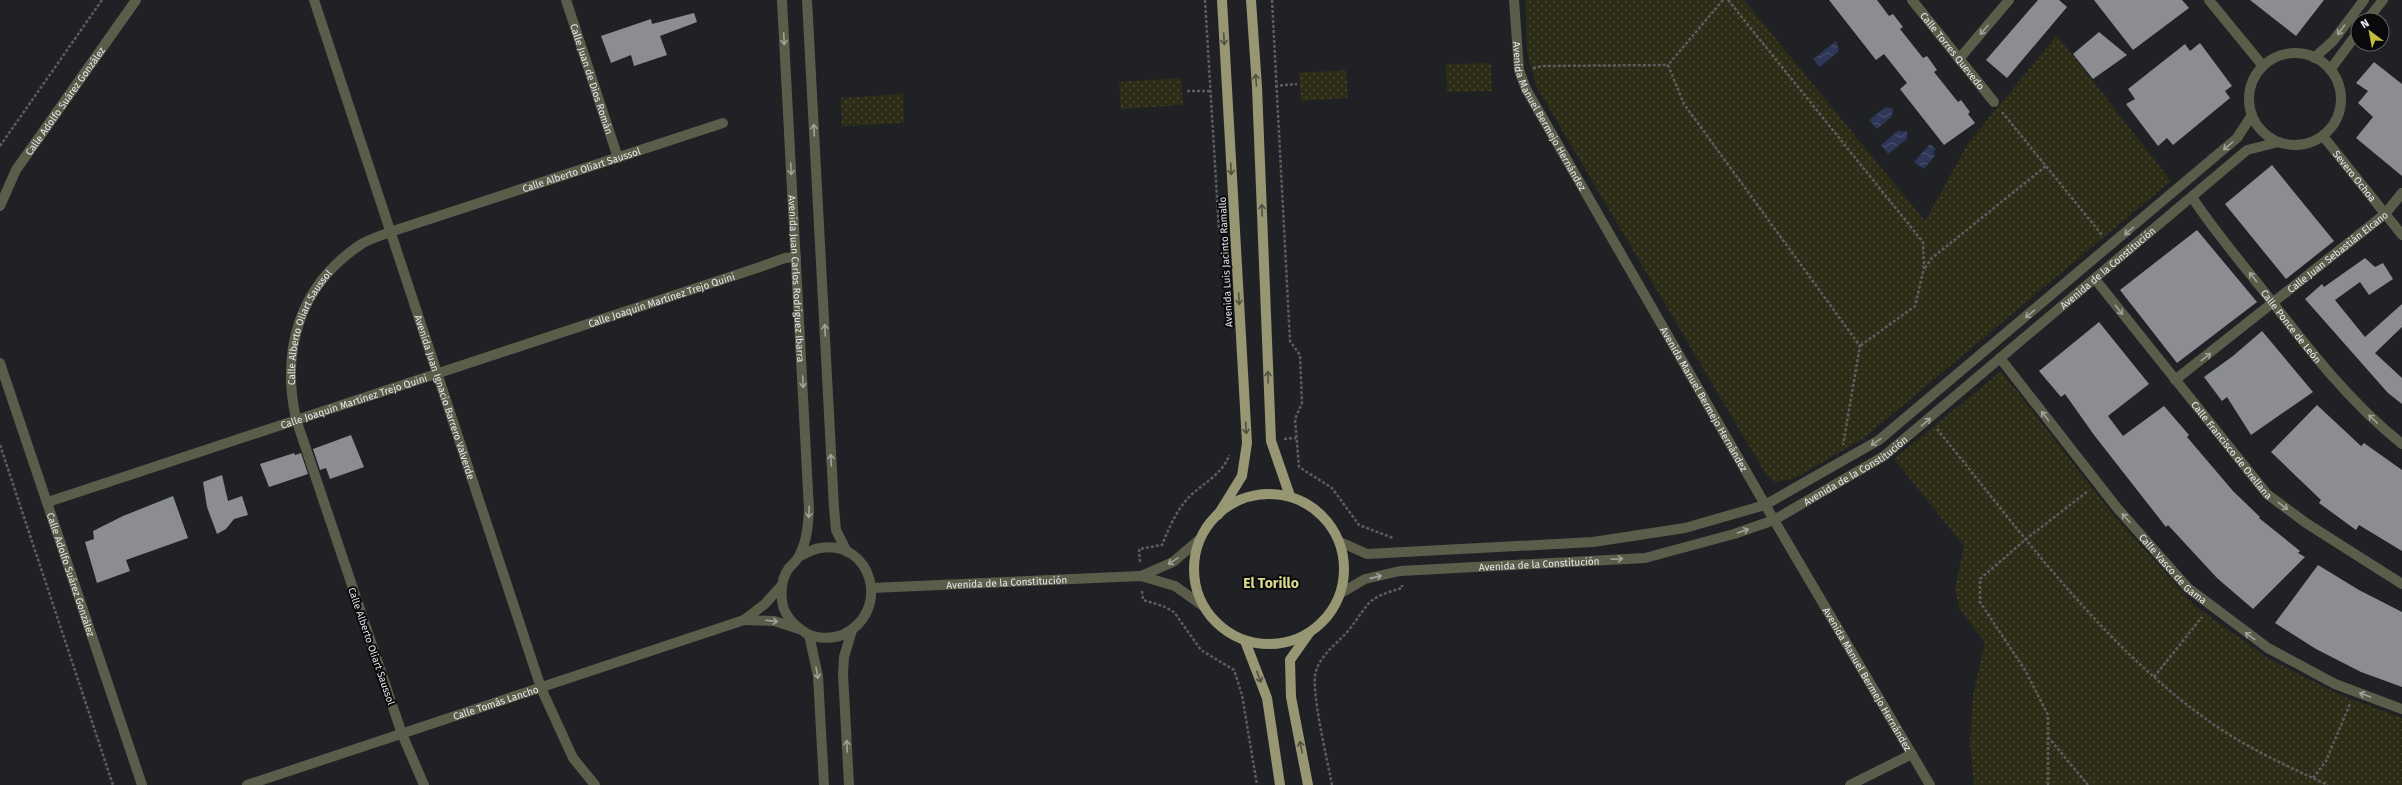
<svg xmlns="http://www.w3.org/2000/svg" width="2402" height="785" font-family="'Fira Sans',sans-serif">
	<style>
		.park { fill: url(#park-dots) }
		.water { fill: url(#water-waves) }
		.building { fill: #8b8d92 }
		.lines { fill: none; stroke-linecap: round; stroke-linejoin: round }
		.path { stroke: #5c5d61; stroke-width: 2.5; stroke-dasharray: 3 2; stroke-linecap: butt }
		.pedestrian { stroke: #5c5c4b; stroke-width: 10 }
		.minor { stroke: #5c5c4b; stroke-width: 10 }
		.primary { stroke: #979774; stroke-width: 10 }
		.oneway { stroke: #a2a29b }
		.oneway2 { stroke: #505040 }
		.labels { text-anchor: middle; stroke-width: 4; stroke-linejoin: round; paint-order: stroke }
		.street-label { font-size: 10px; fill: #e7e8eb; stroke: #0a0a0c }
		.district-label { font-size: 14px; font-weight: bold; fill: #dbda8b; stroke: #0a0a0c }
	</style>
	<defs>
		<pattern id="park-dots" width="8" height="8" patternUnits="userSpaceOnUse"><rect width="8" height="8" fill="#2d2c16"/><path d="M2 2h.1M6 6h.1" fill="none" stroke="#4b4b38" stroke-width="1.8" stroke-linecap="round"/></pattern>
		<pattern id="water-waves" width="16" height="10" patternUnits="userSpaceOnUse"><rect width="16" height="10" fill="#2e3758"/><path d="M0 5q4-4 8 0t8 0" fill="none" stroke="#4c5470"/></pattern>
	</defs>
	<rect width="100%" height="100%" fill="#1f2125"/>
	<g class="park">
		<polygon points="1526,0 1744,0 1925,221 1969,142 2057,35 2171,181 1864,438 1795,478 1775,482 1767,476 1536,86 1527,51"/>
		<polygon points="1491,63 1492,91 1447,92 1446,64"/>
		<polygon points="1346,70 1348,98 1301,101 1299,73"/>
		<polygon points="1181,78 1183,105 1121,109 1119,82"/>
		<polygon points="903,94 904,123 842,126 841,98"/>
		<polygon points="2001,371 2110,511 2194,605 2266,657 2338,694 2402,718 2402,785 1974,785 1970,743 1973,695 1985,642 1960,610 1955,590 1964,546 1894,459"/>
	</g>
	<g class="water">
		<polygon points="1836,41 1839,51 1820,67 1813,59"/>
		<polygon points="1886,107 1893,109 1892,116 1877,129 1869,120"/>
		<polygon points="1899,130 1901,132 1907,131 1907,139 1888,154 1881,145"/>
		<polygon points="1930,144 1936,149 1933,153 1935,155 1924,169 1914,162"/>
	</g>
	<g class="building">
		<polygon points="1829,0 1877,0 1889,16 1893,14 1903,27 1900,29 1923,58 1927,56 1937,70 1934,72 1958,102 1961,100 1970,112 1968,114 1975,123 1944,145 1900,89 1907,83 1884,54 1876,60"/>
		<polygon points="2038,0 2059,0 2067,7 2007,78 1986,60"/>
		<polygon points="2094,0 2182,0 2189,8 2133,50"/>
		<polygon points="2250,0 2324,0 2296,36"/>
		<polygon points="694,13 697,22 660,36 667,55 634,66 631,55 611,63 601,36 651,19 652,24"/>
		<polygon points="2099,32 2127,55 2093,79 2073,54"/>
		<polygon points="2200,43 2232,86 2225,91 2230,98 2173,145 2167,138 2158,146 2126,104 2135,99 2128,89 2185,44 2190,51"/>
		<polygon points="2374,62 2402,84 2402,176 2356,138 2373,117 2358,103 2368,91 2356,83"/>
		<polygon points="2272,165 2334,241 2286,279 2225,204"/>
		<polygon points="2197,230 2257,302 2177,363 2120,290"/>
		<polygon points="2365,258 2375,267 2383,263 2393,279 2369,295 2360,282 2335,300 2365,337 2402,304 2402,327 2375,353 2402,378 2402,404 2388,393 2305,299 2322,284 2324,287"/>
		<polygon points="2099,322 2149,384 2108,416 2123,436 2164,406 2189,435 2187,437 2233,491 2260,517 2259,518 2300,551 2298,553 2305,557 2253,609 2217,578 2168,525 2166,527 2094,435 2065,394 2061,397 2039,371"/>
		<polygon points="2262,331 2313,392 2251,435 2227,397 2222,401 2204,377 2233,356"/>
		<polygon points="2317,405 2361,446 2364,443 2402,470 2402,551 2359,525 2356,530 2319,503 2321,500 2271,452"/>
		<polygon points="351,435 364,467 330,479 326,468 320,470 313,449"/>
		<polygon points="294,453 295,455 301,453 308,474 269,487 260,464"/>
		<polygon points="222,475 228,501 242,496 248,515 234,519 226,529 217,534 207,507 203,482"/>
		<polygon points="173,496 188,538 126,560 130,571 97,583 85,542 94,539 93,531 123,516"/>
		<polygon points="2318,565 2359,590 2402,612 2402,687 2361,672 2316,649 2275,623"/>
	</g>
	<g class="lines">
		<g class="path">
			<polyline points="1205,0 1219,231"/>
			<polyline points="1272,0 1290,341 1300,355 1302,403 1295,419 1299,467 1332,488 1359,525 1393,538"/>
			<polyline points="1723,0 1668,65 1684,104 1860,346 1843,445"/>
			<polyline points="1728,0 1923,242 1924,268 1915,306 1860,346"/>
			<polyline points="1533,68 1544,66 1668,65"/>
			<polyline points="1275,86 1297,84"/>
			<polyline points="1187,91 1210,91"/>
			<polyline points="2002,112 2102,235"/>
			<polyline points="0,146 102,0"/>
			<polyline points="1925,268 1932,258 2046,166"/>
			<path d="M 1937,429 C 2020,531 2104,648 2213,724 C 2249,749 2289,767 2328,785"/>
			<polyline points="1284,439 1296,438"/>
			<polyline points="0,445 113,785"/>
			<path d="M 1140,562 L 1139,549 L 1162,545 C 1169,528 1176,511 1189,497 C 1202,484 1224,473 1229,455"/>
			<polyline points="1142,591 1143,600 1163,606 1174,612 1201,650 1234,670 1242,695 1257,785"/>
			<polyline points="2154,677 2202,617"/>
			<polyline points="2048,737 2088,785"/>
			<polyline points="2313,778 2326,761 2350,704"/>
			<path d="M 1332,785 C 1328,762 1310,690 1316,671 C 1322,653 1336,645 1348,631 C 1371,602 1364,599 1402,588 L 1402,585"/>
			<polyline points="2048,785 2048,715 2025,670 1980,602 1980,579 2026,539 2088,491"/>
		</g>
		<g class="pedestrian">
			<path id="s1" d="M 566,0 L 618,158"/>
			<path id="s2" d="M 424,785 L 402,734 L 296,419 C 281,350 299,286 360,245 C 368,239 381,236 390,232 L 723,123"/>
		</g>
		<g class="minor">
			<path id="s3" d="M 314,0 L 541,688 L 573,758 L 595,785"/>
			<path id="s4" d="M 782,0 L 809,510 C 808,525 807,540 800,554 C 798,560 792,564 789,568 C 782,577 781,590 782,600 C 783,615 795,626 806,633 C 816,639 832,639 842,635 C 892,613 873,539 820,548 C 813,549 806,553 800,556"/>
			<polyline points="807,0 834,508 836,530 847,552"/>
			<path id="s5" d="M 1514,0 L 1519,70 L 1526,89 L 1774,520 L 1930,785"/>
			<path id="s6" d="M 1912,0 L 1994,102"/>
			<polyline points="2209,0 2263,66"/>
			<polyline points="2367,20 2383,0"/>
			<circle cx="2295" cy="99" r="46"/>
			<polyline points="2314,58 2333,41 2364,0"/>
			<polyline points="1959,59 2009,0"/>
			<polyline points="2330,70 2358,32"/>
			<path id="s7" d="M 2323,136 L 2402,235"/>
			<path id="s8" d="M 2192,197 C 2214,231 2241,262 2266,294 C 2307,347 2349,402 2402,444"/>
			<path id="s9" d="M 0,206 L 16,170 L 136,0"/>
			<path id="s10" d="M 2095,279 L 2267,494 L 2306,523 L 2402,584"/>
			<path id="s11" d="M 2000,358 L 2118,509 L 2188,588 L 2268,648 L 2335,684 L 2402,709"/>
			<path id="s12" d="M 0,363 L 142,785"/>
			<path id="s13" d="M 2175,380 L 2385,214 L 2402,193"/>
			<path id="s14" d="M 48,502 L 760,267 L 785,258 L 796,257"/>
			<polyline points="1340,542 1367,554 1593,542 1685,528 1765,505 1879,440 2237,138 2252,115"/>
			<polyline points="1141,576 1173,562 1200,539"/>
			<path id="s15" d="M 872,588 L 1141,576 L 1175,586 L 1203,606"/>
			<path id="s16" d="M 1341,593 L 1365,579 L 1400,571 L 1645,558 L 1734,534 L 1774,520 L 1884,456 L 2247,150 L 2279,142"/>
			<polyline points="744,620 774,621 799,629"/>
			<polyline points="809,635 818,676 824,785"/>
			<path id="s17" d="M 247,785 L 744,620 L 765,604 L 781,586"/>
			<polyline points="849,785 843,674 844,657 852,630"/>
			<polyline points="1850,785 1912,754"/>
		</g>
		<g class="primary">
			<polyline points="1251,0 1257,87 1271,441 1290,496"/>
			<circle cx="1269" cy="569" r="75"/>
			<polyline points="1218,515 1242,476 1247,443 1222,0"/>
			<polyline points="1245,641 1267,698 1280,785"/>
			<polyline points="1308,785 1291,697 1290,660 1309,633"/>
		</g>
	</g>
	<defs><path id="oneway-shaft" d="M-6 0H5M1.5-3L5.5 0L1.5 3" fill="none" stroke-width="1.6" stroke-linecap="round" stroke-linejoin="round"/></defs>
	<g class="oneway">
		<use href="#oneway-shaft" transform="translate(1984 30) rotate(130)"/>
		<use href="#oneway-shaft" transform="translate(2341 30) rotate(127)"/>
		<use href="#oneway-shaft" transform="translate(784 39) rotate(87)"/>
		<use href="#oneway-shaft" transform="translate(814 130) rotate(-93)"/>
		<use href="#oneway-shaft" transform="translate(2228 146) rotate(139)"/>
		<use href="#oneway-shaft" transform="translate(791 169) rotate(87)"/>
		<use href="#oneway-shaft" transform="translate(2129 231) rotate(139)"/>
		<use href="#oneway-shaft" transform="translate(2253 277) rotate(-128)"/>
		<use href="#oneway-shaft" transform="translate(2119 310) rotate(52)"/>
		<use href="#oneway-shaft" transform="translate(2030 314) rotate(140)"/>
		<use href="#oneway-shaft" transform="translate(825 330) rotate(-93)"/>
		<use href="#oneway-shaft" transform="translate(2206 357) rotate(-38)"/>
		<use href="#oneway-shaft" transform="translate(803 382) rotate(87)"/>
		<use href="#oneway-shaft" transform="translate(2045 416) rotate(-128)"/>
		<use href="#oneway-shaft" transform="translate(2373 419) rotate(-136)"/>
		<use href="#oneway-shaft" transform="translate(1926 422) rotate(-40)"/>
		<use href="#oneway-shaft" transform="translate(1876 442) rotate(146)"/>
		<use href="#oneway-shaft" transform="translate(831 460) rotate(-93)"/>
		<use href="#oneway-shaft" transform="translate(2283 506) rotate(37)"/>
		<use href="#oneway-shaft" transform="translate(809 512) rotate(93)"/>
		<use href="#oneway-shaft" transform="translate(2126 518) rotate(-132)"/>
		<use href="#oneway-shaft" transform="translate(1743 531) rotate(-19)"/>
		<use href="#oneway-shaft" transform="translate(1617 559) rotate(-3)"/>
		<use href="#oneway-shaft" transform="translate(1173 561) rotate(148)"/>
		<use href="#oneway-shaft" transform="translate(1376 577) rotate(-13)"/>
		<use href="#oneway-shaft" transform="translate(772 621) rotate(7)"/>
		<use href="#oneway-shaft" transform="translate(2250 636) rotate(-144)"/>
		<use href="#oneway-shaft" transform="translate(817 673) rotate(80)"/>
		<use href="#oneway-shaft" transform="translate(2365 695) rotate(-160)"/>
		<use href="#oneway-shaft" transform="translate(847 746) rotate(-93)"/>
	</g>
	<g class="oneway2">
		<use href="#oneway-shaft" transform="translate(1224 39) rotate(87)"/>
		<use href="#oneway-shaft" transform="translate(1256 80) rotate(-94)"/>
		<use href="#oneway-shaft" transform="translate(1231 169) rotate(87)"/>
		<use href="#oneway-shaft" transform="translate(1262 210) rotate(-92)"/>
		<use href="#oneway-shaft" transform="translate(1239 299) rotate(87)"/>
		<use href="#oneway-shaft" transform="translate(1268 377) rotate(-92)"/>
		<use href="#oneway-shaft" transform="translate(1246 428) rotate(87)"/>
		<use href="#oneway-shaft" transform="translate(1259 677) rotate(69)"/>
		<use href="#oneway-shaft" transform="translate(1301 747) rotate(-101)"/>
	</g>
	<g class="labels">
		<g class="street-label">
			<text dy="4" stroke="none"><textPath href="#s6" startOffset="65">Calle Torres Quevedo</textPath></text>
			<text dy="4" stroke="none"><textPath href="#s1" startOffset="83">Calle Juan de Dios Román</textPath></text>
			<text dy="4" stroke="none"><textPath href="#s9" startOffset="124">Calle Adolfo Suárez González</textPath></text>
			<text dy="4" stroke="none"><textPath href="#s5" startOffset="124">Avenida Manuel Bermejo Hernández</textPath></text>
			<text dy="4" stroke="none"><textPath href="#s2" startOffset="820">Calle Alberto Oliart Saussol</textPath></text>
			<text dy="4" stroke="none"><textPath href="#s7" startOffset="51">Severo Ochoa</textPath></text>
			<text dy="4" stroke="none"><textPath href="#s13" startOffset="207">Calle Juan Sebastián Elcano</textPath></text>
			<text transform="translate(1225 262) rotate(-93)" y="4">Avenida Luis Jacinto Ramallo</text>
			<text dy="4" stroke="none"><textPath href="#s16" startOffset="863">Avenida de la Constitución</textPath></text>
			<text dy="4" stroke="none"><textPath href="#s4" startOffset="279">Avenida Juan Carlos Rodríguez Ibarra</textPath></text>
			<text dy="4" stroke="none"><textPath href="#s14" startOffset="646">Calle Joaquín Martínez Trejo Quini</textPath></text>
			<text dy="4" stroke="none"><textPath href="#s8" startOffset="163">Calle Ponce de León</textPath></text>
			<text dy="4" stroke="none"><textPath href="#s2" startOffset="484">Calle Alberto Oliart Saussol</textPath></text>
			<text dy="4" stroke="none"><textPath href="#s3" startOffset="418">Avenida Juan Ignacio Barrero Valverde</textPath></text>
			<text dy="4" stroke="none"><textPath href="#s5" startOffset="448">Avenida Manuel Bermejo Hernández</textPath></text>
			<text dy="4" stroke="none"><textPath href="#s14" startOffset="322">Calle Joaquín Martínez Trejo Quini</textPath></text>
			<text dy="4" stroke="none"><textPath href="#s10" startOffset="219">Calle Francisco de Orellana</textPath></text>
			<text dy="4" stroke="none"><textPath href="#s16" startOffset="539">Avenida de la Constitución</textPath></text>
			<text dy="4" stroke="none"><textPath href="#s16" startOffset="203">Avenida de la Constitución</textPath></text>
			<text dy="4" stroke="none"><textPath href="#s11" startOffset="273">Calle Vasco de Gama</textPath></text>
			<text dy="4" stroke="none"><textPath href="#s12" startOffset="223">Calle Adolfo Suárez González</textPath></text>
			<text dy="4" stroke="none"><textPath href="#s15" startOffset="135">Avenida de la Constitución</textPath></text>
			<text transform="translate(372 646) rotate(71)" y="4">Calle Alberto Oliart Saussol</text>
			<text dy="4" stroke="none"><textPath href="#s5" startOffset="772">Avenida Manuel Bermejo Hernández</textPath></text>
			<text dy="4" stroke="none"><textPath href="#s17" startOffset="262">Calle Tomás Lancho</textPath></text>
		</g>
		<g class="district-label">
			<text x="1271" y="588">El Torillo</text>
		</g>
	</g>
	<g transform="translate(2370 32) rotate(328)"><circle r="19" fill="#0a0a0c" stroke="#626365"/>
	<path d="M0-3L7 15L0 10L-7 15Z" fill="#c2bd3f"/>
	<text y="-6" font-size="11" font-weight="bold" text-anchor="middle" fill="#e7e8eb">N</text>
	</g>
</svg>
